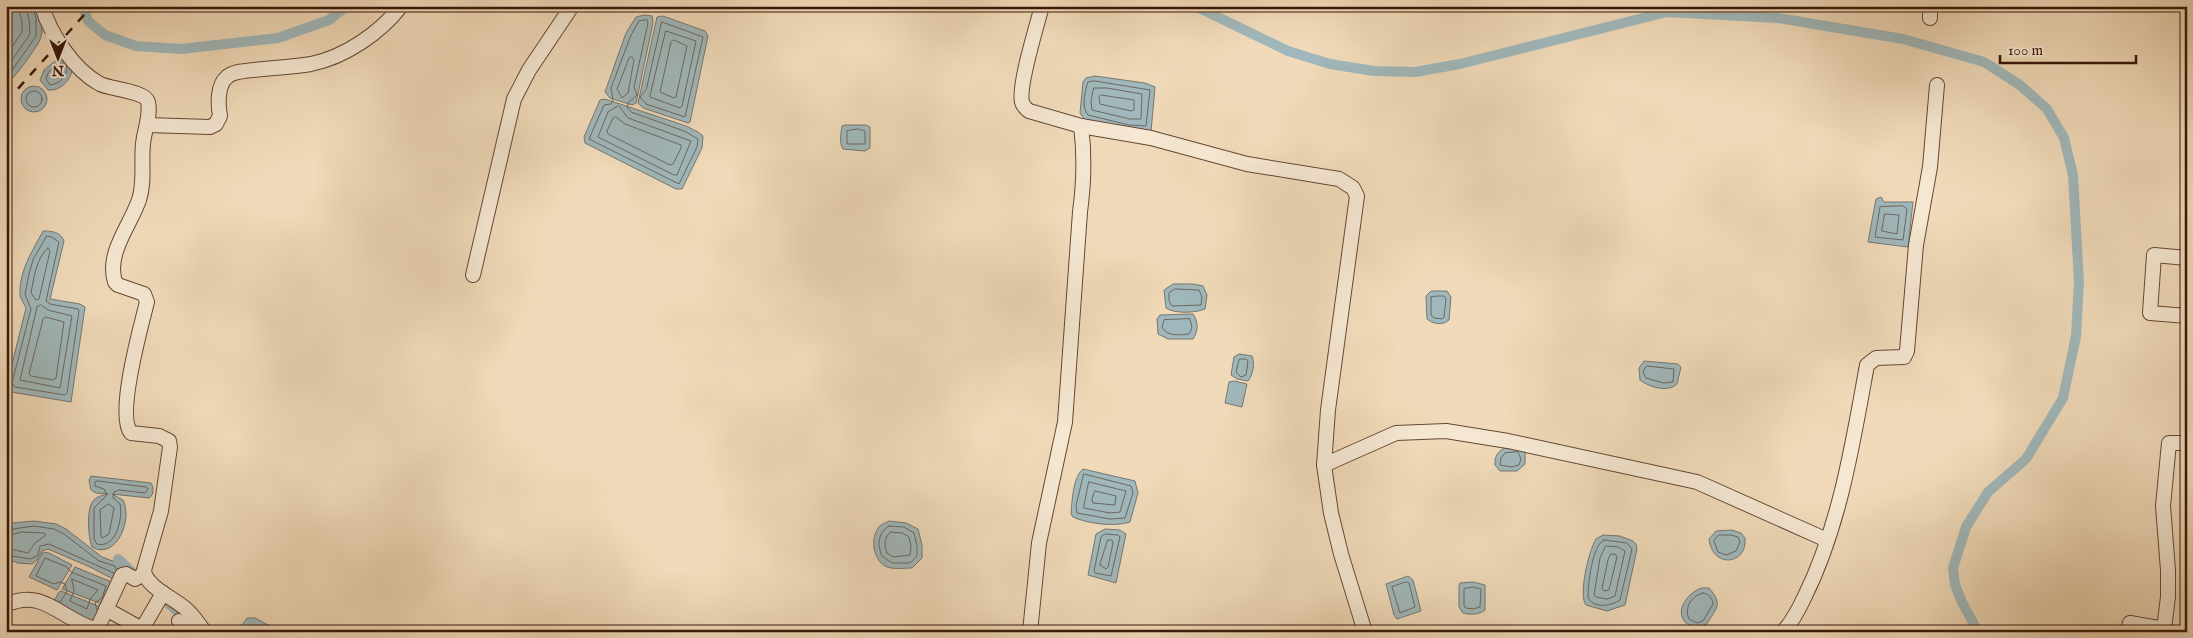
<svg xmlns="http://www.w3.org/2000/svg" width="2193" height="638" font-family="'IM FELL English',serif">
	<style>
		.water { fill: #a0b8bb; stroke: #767773 }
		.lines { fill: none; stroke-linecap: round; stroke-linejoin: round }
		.shore { stroke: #6c6762; stroke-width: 1 }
		.canal { stroke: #a0b8bb; stroke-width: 10 }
		.minor-casing { stroke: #664734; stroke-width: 16 }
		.minor { stroke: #f5e7d2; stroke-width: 14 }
		.rail { stroke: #381608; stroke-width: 2.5; stroke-dasharray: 9 9; stroke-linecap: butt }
	</style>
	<rect width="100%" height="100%" fill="#f0dab9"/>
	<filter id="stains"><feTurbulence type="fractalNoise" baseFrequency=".004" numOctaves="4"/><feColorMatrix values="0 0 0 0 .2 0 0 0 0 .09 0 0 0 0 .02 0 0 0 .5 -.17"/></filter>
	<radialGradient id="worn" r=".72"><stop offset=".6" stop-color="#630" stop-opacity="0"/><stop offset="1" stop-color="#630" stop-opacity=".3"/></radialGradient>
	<g class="water">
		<path d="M 6,6 L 36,6 C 39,15 44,27 41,37 C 39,45 13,80 6,85 Z"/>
		<polygon points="644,15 652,16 653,23 636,103 632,105 610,98 605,92 626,33 636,17"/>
		<polygon points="663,16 705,31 708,36 690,122 688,123 643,108 638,103 657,17"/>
		<path d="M 60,57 L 66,58 L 73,67 C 71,79 62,91 48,90 L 40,80 L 44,70 Z"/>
		<polygon points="1095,76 1145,83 1155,87 1151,132 1085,120 1080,113 1083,82 1086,78"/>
		<circle cx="34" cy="99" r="13"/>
		<polygon points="605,99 686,126 698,132 703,136 702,148 682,189 676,189 585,143 584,137 600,100"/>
		<path d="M 845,125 L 866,125 L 870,127 L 870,148 L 865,151 L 843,149 C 839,143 841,133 842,126 Z"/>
		<polygon points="1881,197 1884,202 1913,202 1908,247 1868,242 1876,199"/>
		<path d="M 43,231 C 52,231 61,232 64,241 L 50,299 L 80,304 L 85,307 L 71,402 L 11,392 L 7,384 L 26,308 C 24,304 20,298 20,294 C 19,271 33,250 43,231 Z"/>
		<path d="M 1173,284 L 1193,284 L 1203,286 L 1207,295 L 1205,309 C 1195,313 1175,314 1166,308 L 1164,290 Z"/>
		<path d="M 1431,291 L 1447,291 L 1451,297 L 1449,320 C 1442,326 1433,324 1427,319 L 1426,296 Z"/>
		<path d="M 1193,314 C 1199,322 1198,332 1193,339 L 1168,339 L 1158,334 L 1157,319 L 1160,315 Z"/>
		<path d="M 1239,354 L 1252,356 C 1255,363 1253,375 1248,381 L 1237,379 L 1231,375 L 1234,357 Z"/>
		<path d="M 1644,361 L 1678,364 L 1681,367 L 1677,384 C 1668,393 1649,387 1640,380 L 1639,368 Z"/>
		<polygon points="1234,381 1247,384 1242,407 1225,403 1229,382"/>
		<path d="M 1510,447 L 1525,451 L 1525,464 L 1517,471 L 1500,471 L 1495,465 C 1494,455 1500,448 1510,447 Z"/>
		<path d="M 1083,469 L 1135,481 L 1138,493 L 1130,522 C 1115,527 1088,524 1073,517 L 1071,514 C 1072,501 1073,477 1083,469 Z"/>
		<path d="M 91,476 L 151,483 C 154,487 154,495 149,498 L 112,494 L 123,500 C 133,518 117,561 92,547 C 88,537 86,507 94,500 C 98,496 103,495 108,494 L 96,493 L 91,490 L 89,480 Z"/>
		<polygon points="34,521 56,524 66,529 102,557 121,564 122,568 113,579 90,567 48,549 42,551 37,560 32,564 18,563 6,559 6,526 12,523"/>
		<path d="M 889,521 L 906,523 L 918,529 L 922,545 L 922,558 L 912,568 C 903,568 892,570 885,566 C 873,559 870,538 879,527 C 881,524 886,523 889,521 Z"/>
		<polygon points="1105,529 1120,530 1126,534 1116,583 1088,575 1096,534"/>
		<path d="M 1732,530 L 1741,533 L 1745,538 C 1748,564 1713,570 1709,539 L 1716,531 Z"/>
		<path d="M 1603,535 L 1620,536 L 1633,541 L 1636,544 L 1637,549 L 1625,605 L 1607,611 L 1586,605 C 1578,595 1589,550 1596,539 Z"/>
		<polygon points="43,552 49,553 72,565 57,590 29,577"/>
		<polygon points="75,567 114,583 102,604 62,589"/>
		<polygon points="1408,576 1413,580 1421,611 1397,619 1394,615 1386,584"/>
		<path d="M 1473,582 L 1485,585 L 1485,610 C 1479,615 1470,615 1463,613 L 1459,607 L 1459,586 L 1460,583 Z"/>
		<path d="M 1702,588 L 1709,588 C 1724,605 1716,608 1706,625 L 1696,628 C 1693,626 1687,625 1685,622 C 1674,609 1690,591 1702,588 Z"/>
		<polygon points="61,591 103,608 95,625 54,601 59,592"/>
		<polygon points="247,618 255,618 281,632 237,632"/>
	</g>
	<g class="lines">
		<g class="shore">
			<polygon points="647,20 648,23 634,87 637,95 629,102 627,107 631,112 684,131 698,139 697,147 679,184 589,139 604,105 611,104 613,100 611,88 631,35 639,21"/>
			<polygon points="662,22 703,37 685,117 646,104 640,97 646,90"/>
			<polygon points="666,31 696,41 682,106 680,108 650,97"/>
			<polygon points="674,40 687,46 676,97 674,98 660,92 671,42"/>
			<polyline points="6,56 22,32 22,22 18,6"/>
			<polygon points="632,57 634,60 628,93 622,98 617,89 629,58"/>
			<path d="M 59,63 L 63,63 L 67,67 C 67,77 59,84 50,85 L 46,79 L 48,73 Z"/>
			<polyline points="6,69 30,34 29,19 25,6"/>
			<polyline points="6,79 36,36 36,18 32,6"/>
			<path d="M 1095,81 L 1150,90 L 1146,126 L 1129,125 L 1088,115 C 1081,107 1085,91 1088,82 Z"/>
			<polygon points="1094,88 1107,88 1142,94 1141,119 1130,119 1092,110 1091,101"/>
			<circle cx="34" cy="99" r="8"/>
			<polygon points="1101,95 1134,100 1134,110 1131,111 1100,104 1099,97"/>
			<polygon points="619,106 628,118 691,141 677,175 674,175 598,137 608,112"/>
			<polygon points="616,117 625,124 681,145 681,148 673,164 670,165 608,134 607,131 613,118"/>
			<polygon points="858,129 865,131 865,144 847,144 847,131"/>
			<polygon points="1903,206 1907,209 1903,240 1875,237 1880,207"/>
			<polygon points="1885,214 1899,215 1897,234 1882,231"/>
			<polygon points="47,236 52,237 59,242 46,301 50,304 78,309 79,311 67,393 65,395 15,387 12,383 31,309 25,294 29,274 33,260"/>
			<path d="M 48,248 L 50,251 L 39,299 L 36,300 L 31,293 C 34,278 36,258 48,248 Z"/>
			<polygon points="1175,289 1199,290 1202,297 1201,305 1172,306 1169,301 1169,293"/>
			<polygon points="1438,296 1444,296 1446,299 1444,317 1442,319 1434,318 1431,315 1431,297"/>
			<polygon points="41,305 48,310 72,316 60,388 20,380 37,307"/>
			<polygon points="46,317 64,322 56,378 53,380 31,376 29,374 43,319"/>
			<path d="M 1190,319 L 1192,328 L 1189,334 C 1180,335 1167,337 1162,327 L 1164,320 Z"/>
			<polygon points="1241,359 1246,359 1248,361 1246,375 1241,377 1236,372 1239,360"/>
			<polygon points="1647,366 1674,369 1673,382 1664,383 1646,378 1643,372"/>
			<polygon points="1518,452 1521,459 1519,465 1511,467 1500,465 1501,458 1505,453"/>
			<polygon points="1084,474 1131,486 1133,493 1125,518 1110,519 1077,513 1076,506"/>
			<path d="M 98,481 L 146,487 L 148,489 L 145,493 L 119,490 L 114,492 L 113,498 L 120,504 C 123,519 116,549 97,544 L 94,539 L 94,508 L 107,495 L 104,489 L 95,486 L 95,482 Z"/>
			<polygon points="1089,482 1126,491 1120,512 1110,513 1084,508"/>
			<polygon points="1095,491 1116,496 1115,505 1093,503 1092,500"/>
			<polygon points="109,504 114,508 109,534 102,538 101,536 100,510"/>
			<path d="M 889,526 L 904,527 L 914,533 L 917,546 L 917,556 L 910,563 L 892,563 L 882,556 C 877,545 878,532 889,526 Z"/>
			<polyline points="6,530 34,526 54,529 64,534 99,561 115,566 116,569"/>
			<path d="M 891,532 L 902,533 L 909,537 L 911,546 L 910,555 L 893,557 L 887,553 C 884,546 884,536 891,532 Z"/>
			<polygon points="1106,534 1118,535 1120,537 1111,576 1095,573 1094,571 1101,537"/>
			<polygon points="1719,535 1731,535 1738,537 1740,542 1736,551 1726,555 1718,552 1714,541"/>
			<polyline points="6,536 22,532 44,533 46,535 35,543 28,553 6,548"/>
			<polygon points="1108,540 1112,540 1113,543 1108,567 1106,569 1100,565"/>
			<path d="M 1604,540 L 1627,543 L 1632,549 L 1620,600 C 1611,606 1593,609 1588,597 C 1588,585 1592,545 1604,540 Z"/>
			<polygon points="1606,546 1618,547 1625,551 1615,596 1607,599 1596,597 1594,595 1600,558"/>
			<polygon points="1611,554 1615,554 1617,557 1609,590 1604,591 1602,588 1608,560"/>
			<polyline points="6,555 31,559 38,555 40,546 49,544 114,573"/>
			<polygon points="72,579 98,590 90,599 87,609 70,601 74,591"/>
			<polygon points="1406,582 1409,583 1415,607 1400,613 1392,587"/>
			<polygon points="1473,587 1481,589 1480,607 1473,609 1466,608 1464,606 1464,589"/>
			<path d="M 1703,593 C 1708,593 1713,599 1713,604 L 1703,621 L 1697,623 L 1689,619 C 1684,608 1691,596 1703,593 Z"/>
			<polyline points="60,602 67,592 65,584 60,582 54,584 36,576 45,558 67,567 71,572 106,586 102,598 95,603 97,610"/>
		</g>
		<g class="canal">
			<polyline points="83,6 88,21 105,35 136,46 181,49 278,38 329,20 347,6"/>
			<polyline points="1195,6 1288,51 1330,64 1374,71 1415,72 1460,64 1667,12 1778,18 1903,39 1984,62 2020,85 2047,109 2064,138 2073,175 2079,282 2076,336 2063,398 2026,459 1988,492 1966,527 1953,568 1955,585 1962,602 1978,632"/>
			<polyline points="118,559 136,576"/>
			<polyline points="165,600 191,624"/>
		</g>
		<g class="minor-casing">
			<g id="minor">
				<path d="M 42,6 C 50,34 74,70 100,84 C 110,89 145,91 148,102 C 151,116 144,131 143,144 C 141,163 145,182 139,200 C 130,226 106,253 115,282 L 118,285 L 144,294 L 147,302 C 141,326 116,415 131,433 L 159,436 L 169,441 L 170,447 L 161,511 L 144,570 C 145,587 176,599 187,610 C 194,616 199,625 205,632"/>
				<path d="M 1042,6 C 1037,25 1018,86 1022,102 C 1023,106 1025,108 1029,111 L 1081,126 L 1151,138 L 1247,164 L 1339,179 L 1353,188 L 1357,196 L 1328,410 L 1324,465 L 1331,513 L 1341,554 L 1365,632"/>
				<polyline points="1930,18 1930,6"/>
				<path d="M 147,125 L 210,127 L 216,124 L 220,116 C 218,105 217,85 227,77 C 229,75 234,73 238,72 C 262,68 287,68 311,64 C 345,57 380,33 401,6"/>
				<polyline points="2187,258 2154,255 2150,313 2187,316"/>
				<polyline points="473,275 514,99 529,70 572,6"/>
				<polyline points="1324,465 1396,433 1446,431 1508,441 1697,482 1827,540"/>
				<path d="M 6,605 C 43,587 62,620 95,629 L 99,625 L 122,575 L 126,574 L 135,579 L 144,574"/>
				<polyline points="106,609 142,629 163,593"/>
				<polyline points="179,621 189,632"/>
				<path d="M 1030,632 L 1039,543 L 1065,422 L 1080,212 C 1084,182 1085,156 1081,126"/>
				<path d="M 1783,632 C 1793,621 1799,609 1805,596 C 1840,525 1853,442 1867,365 L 1876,358 L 1904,357 L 1907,351 L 1916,245 L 1930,167 L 1937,85"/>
				<polyline points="2128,632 2130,623 2164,629 2168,597 2168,570 2163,506 2169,443 2187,443"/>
			</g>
		</g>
		<use href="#minor" class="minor"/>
		<polyline class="rail" points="6,102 92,6"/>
	</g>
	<rect width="2193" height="638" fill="none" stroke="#f0dab9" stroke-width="25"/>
	<rect x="8" y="8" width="2178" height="623" fill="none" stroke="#381608" stroke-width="2.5"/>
	<rect x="12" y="12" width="2168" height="613" fill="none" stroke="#381608"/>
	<g transform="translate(58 58) rotate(180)" stroke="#f5e7d2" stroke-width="4" paint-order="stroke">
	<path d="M0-4L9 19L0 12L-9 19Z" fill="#381608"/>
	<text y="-8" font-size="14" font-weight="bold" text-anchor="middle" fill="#381608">N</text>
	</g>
	<path d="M2000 55v8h136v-8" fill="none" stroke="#381608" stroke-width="2.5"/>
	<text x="2008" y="55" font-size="15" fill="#381608" stroke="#f5e7d2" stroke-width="4" paint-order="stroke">100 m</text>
	<rect width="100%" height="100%" filter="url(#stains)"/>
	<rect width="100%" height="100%" fill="url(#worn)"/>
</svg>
